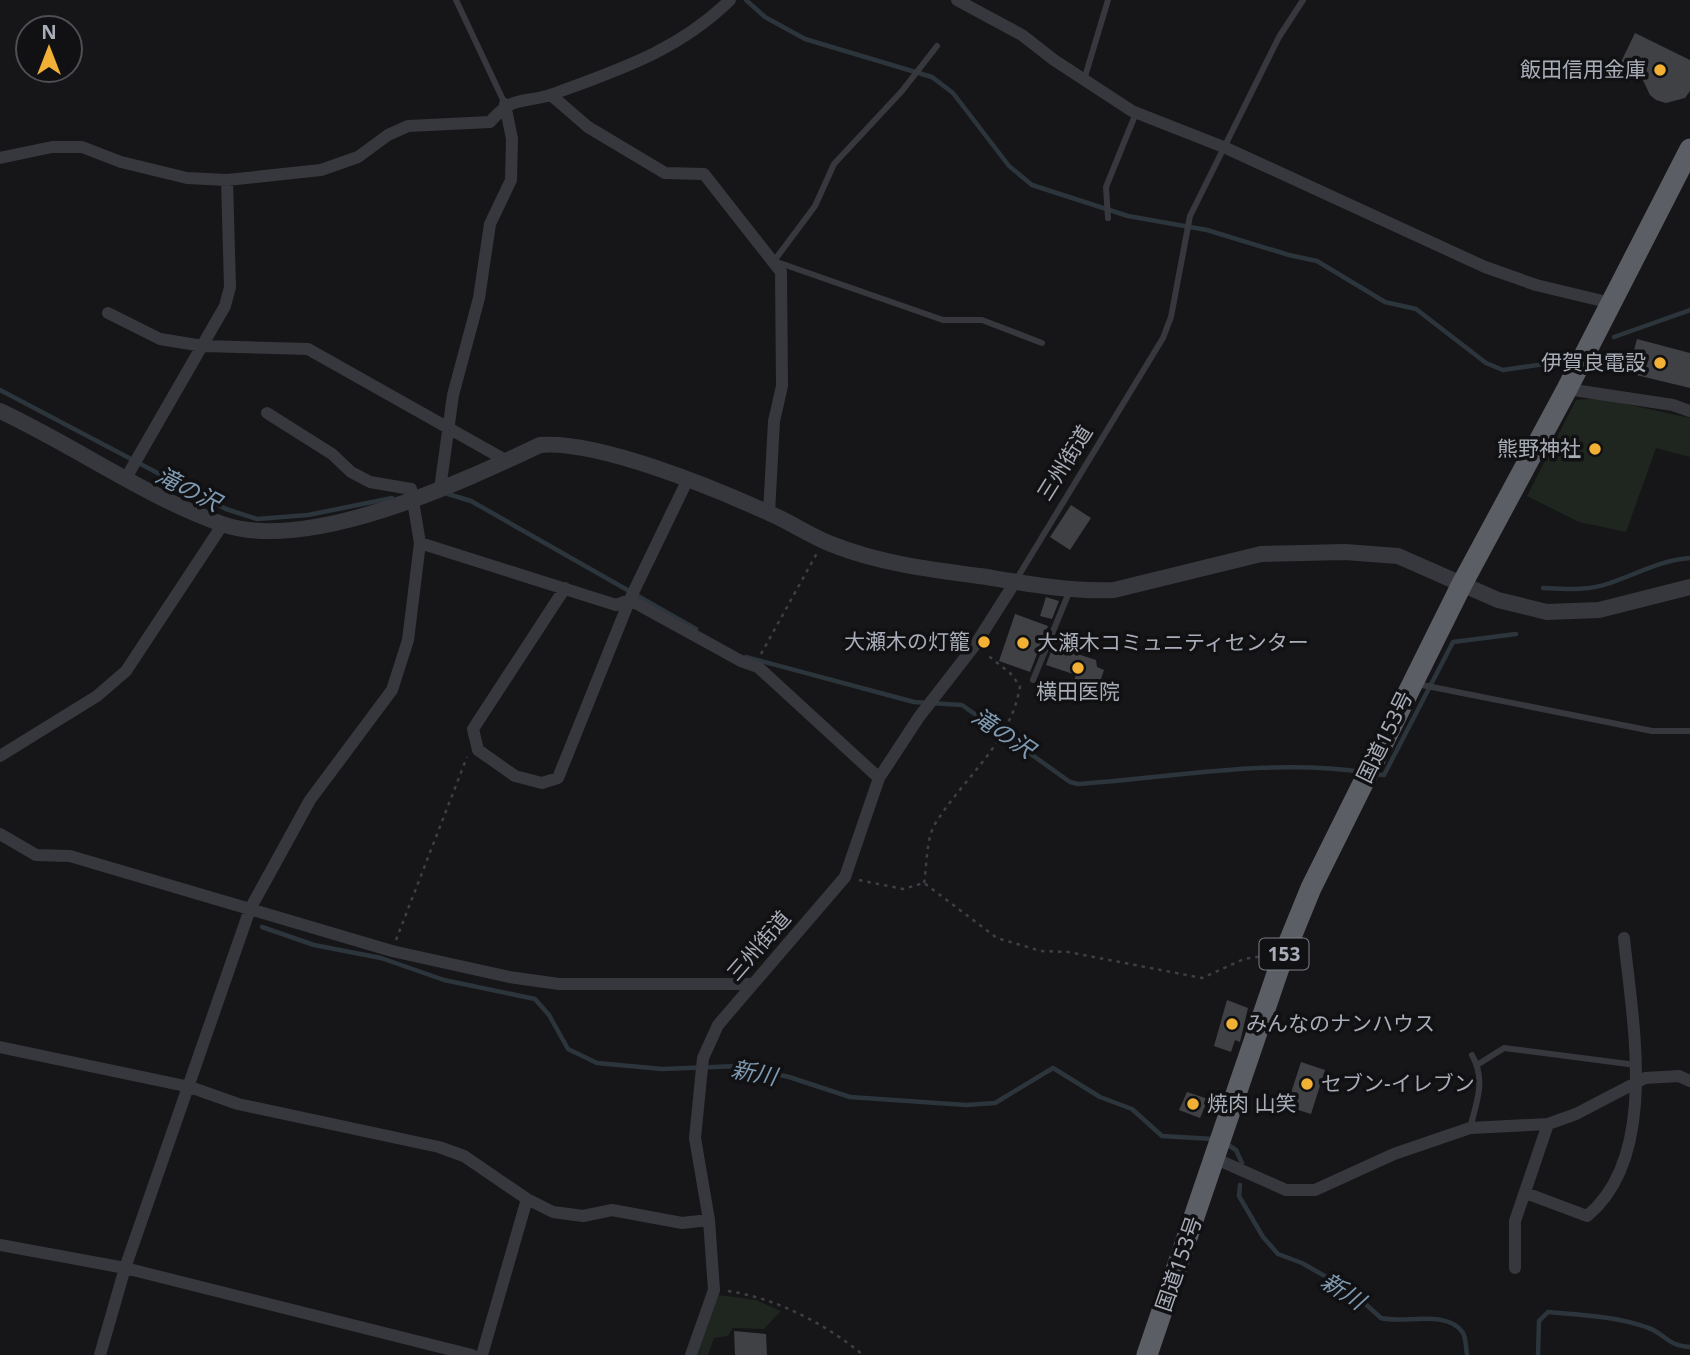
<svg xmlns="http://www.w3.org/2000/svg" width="1690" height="1355" font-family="'Noto Sans','Noto Sans JP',sans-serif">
<rect width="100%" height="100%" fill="#161618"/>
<path fill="#1e261f" d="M1598,398l92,20v39l-34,-9 -30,84 -47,-10 -52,-26 49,-96z
M718,1295l38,5 25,11 -17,18 -31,-1 -5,8 -14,2 -6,17h-10z"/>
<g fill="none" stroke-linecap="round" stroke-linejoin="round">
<path stroke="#2c353c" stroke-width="4.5" d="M746,0l19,17 40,22 127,38 21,16 56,73 23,19 96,31 79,14 82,25 28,6 68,41 31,7 70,54 17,7 48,-7
M1614,337l76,-27
M0,390l226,119 31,10 51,-4 84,-17
M448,494l23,7 225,128
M1543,588c22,1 46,3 67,-5 27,-9 51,-23 80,-25
M746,657l168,45 48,3 108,77 8,2c93,-6 193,-26 285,-12
M1375,774l9,1 69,-133 63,-8
M262,927l52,18 67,13 63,22 91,19 14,16 19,34 29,14 65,6 77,-3 50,11 61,20 116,8 29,-2 58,-35 47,29 32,12 30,27 51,3
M1225,1143l11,7 6,13
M1240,1185l-1,11 24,41 15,17 24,9 49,28 30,27c23,6 67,-9 82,15 3,5 3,15 4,22
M1538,1355l1,-34 9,-9c32,3 67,4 98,15 19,6 21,19 44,20"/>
</g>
<path fill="#404145" d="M1635,33l55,27v31l-5,7 -19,5 -10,-3 -6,-5 -9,-19 -21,-12z
M1637,339l53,14v35l-62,-15z
M1071,505l20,13 -21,32 -20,-13z
M1046,597l13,4 -7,18 -12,-3z
M1015,614l33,12 -18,46 -31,-11z
M1053,646l43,14 1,7 7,3 -7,21 -24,-8 3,-8 -30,-10z
M1227,1000l21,8 -8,34 -5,-2 -4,12 -17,-6z
M1301,1062l24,8 -14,44 -22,-7 3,-8h-3z
M1187,1092l21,7 -8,19 -21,-8z
M734,1331l32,3 1,21h-32z"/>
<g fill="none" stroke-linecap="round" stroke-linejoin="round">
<path stroke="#3d3f44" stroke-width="2.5" stroke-dasharray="3.5 5" stroke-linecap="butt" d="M761,654l56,-101
M859,880l44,9 21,-6 73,55 44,13 27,1 134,26 42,-19 20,-3
M924,883c3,-17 2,-44 11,-59 29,-47 76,-81 85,-138l-10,-13 -24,-19
M396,940l71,-183
M728,1291c48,7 98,33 135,64"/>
<path stroke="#37383d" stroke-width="6" d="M456,0l49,104
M937,46l-35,45 -68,73 -19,42 -41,55 169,59h39l60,23
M1084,80l24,-80
M1108,218l-2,-31 30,-74
M1016,580l147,-242 8,-21 19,-101 89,-179 24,-37
M1033,680l37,-90
M1417,684l235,47h38
M1477,1065l27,-17 132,17
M1470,1128c7,-27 16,-48 2,-73"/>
<path stroke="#37383d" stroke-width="12" d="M957,0l65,35 32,25 78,51 94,37 259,119 51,18 75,18
M551,95l37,32 77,46 39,1 77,98 1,114 -8,35 -5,92
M0,158l52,-11h30l39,15 66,16 40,2 94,-10 37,-13 30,-22 20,-9 82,-4c25,-29 34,-17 66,-29 65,-24 123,-43 174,-93
M108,313l52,26 43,7 105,3 199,112
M1567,389l106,16 17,6
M126,478l99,-172 5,-19 -3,-107
M440,489l13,-94 26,-97 11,-74 21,-44 1,-41 -7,-35
M420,543l196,62 14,-5 111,61 17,6 121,111
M565,588l-92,141 5,21 37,26 27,7 16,-5 72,-179 57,-118
M0,756l97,-60 29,-25 97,-147
M0,834l36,21 34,1 322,95 117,26 50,7h192
M0,1047l190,40 48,17 201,43 25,9 63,43 26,13 30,4 29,-6 70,13 27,-3
M1214,1158l72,32h29l79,-36 76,-26 78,-4 28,-10 69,-36 34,-2 11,5
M1526,1193l61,23c73,-60 45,-197 37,-278
M0,1245l125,23 347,87
M1515,1268v-47l33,-97
M100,1355l25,-87 125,-359 60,-109 82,-110 16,-50 12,-97 -9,-54 -41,-7 -19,-10 -19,-18 -65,-41
M482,1355l45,-156
M691,1355l23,-65 -5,-70 -14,-82 8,-80 15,-33 127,-148 34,-99 40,-61 56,-72 40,-63"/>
<path stroke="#37383d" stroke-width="16" d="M0,411c75,35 144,85 222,113 86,30 240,-42 318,-79 58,-5 174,43 229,68 21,9 40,22 62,31 50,20 102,26 156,33 41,7 85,15 127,13l147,-36 84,-2 53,4 100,44 49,12 52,-2 91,-23"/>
<path stroke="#5b5e65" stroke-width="21" d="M1147,1355l135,-396 29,-71 151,-304 105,-195 123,-240"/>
</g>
<g fill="#f2b134" stroke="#111113" stroke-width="2.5">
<circle cx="1660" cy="70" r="7"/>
<circle cx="1660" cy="363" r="7"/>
<circle cx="1595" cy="449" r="7"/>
<circle cx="984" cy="642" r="7"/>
<circle cx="1023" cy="643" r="7"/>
<circle cx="1078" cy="668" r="7"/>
<circle cx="1232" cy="1024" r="7"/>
<circle cx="1307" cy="1084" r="7"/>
<circle cx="1193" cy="1104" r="7"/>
</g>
<g text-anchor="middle" stroke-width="7" stroke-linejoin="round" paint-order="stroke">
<rect fill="#111113" stroke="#7b7e86" stroke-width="2" x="1259.5" y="938.5" width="49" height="31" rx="5"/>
<g font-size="19" font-weight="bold" fill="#a8adb8">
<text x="1284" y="961">153</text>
</g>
<g font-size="21" fill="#a8adb8" stroke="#111113" text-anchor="end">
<text x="1646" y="77">飯田信用金庫</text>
<text x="1646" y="370">伊賀良電設</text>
<text x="1581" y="456">熊野神社</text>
<text x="970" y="649">大瀬木の灯籠</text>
<text x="1037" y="650" text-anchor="start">大瀬木コミュニティセンター</text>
<text x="1078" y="699" text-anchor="middle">横田医院</text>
<text x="1246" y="1031" text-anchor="start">みんなのナンハウス</text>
<text x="1321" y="1091" text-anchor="start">セブン-イレブン</text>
<text x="1207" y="1111" text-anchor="start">焼肉 山笑</text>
</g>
<g font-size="21" fill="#a8adb8" stroke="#111113">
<text transform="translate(1065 463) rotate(-58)" y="7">三州街道</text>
<text transform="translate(1385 737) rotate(-64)" y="7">国道153号</text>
<text transform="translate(759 946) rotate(-49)" y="7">三州街道</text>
<text transform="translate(1179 1264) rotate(-71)" y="7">国道153号</text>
</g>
<g font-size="23" font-style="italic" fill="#7f9bb3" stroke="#111113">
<text transform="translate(188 489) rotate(27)" y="8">滝の沢</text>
<text transform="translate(1003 733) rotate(34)" y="8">滝の沢</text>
<text transform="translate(754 1073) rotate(11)" y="8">新川</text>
<text transform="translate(1343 1291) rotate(33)" y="8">新川</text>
</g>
</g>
<g transform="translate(49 49)"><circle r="33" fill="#111113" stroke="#4d4f55" stroke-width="2"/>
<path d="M0-5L12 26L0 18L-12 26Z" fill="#f2b134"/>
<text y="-10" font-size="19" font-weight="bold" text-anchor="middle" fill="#a8adb8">N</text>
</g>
</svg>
